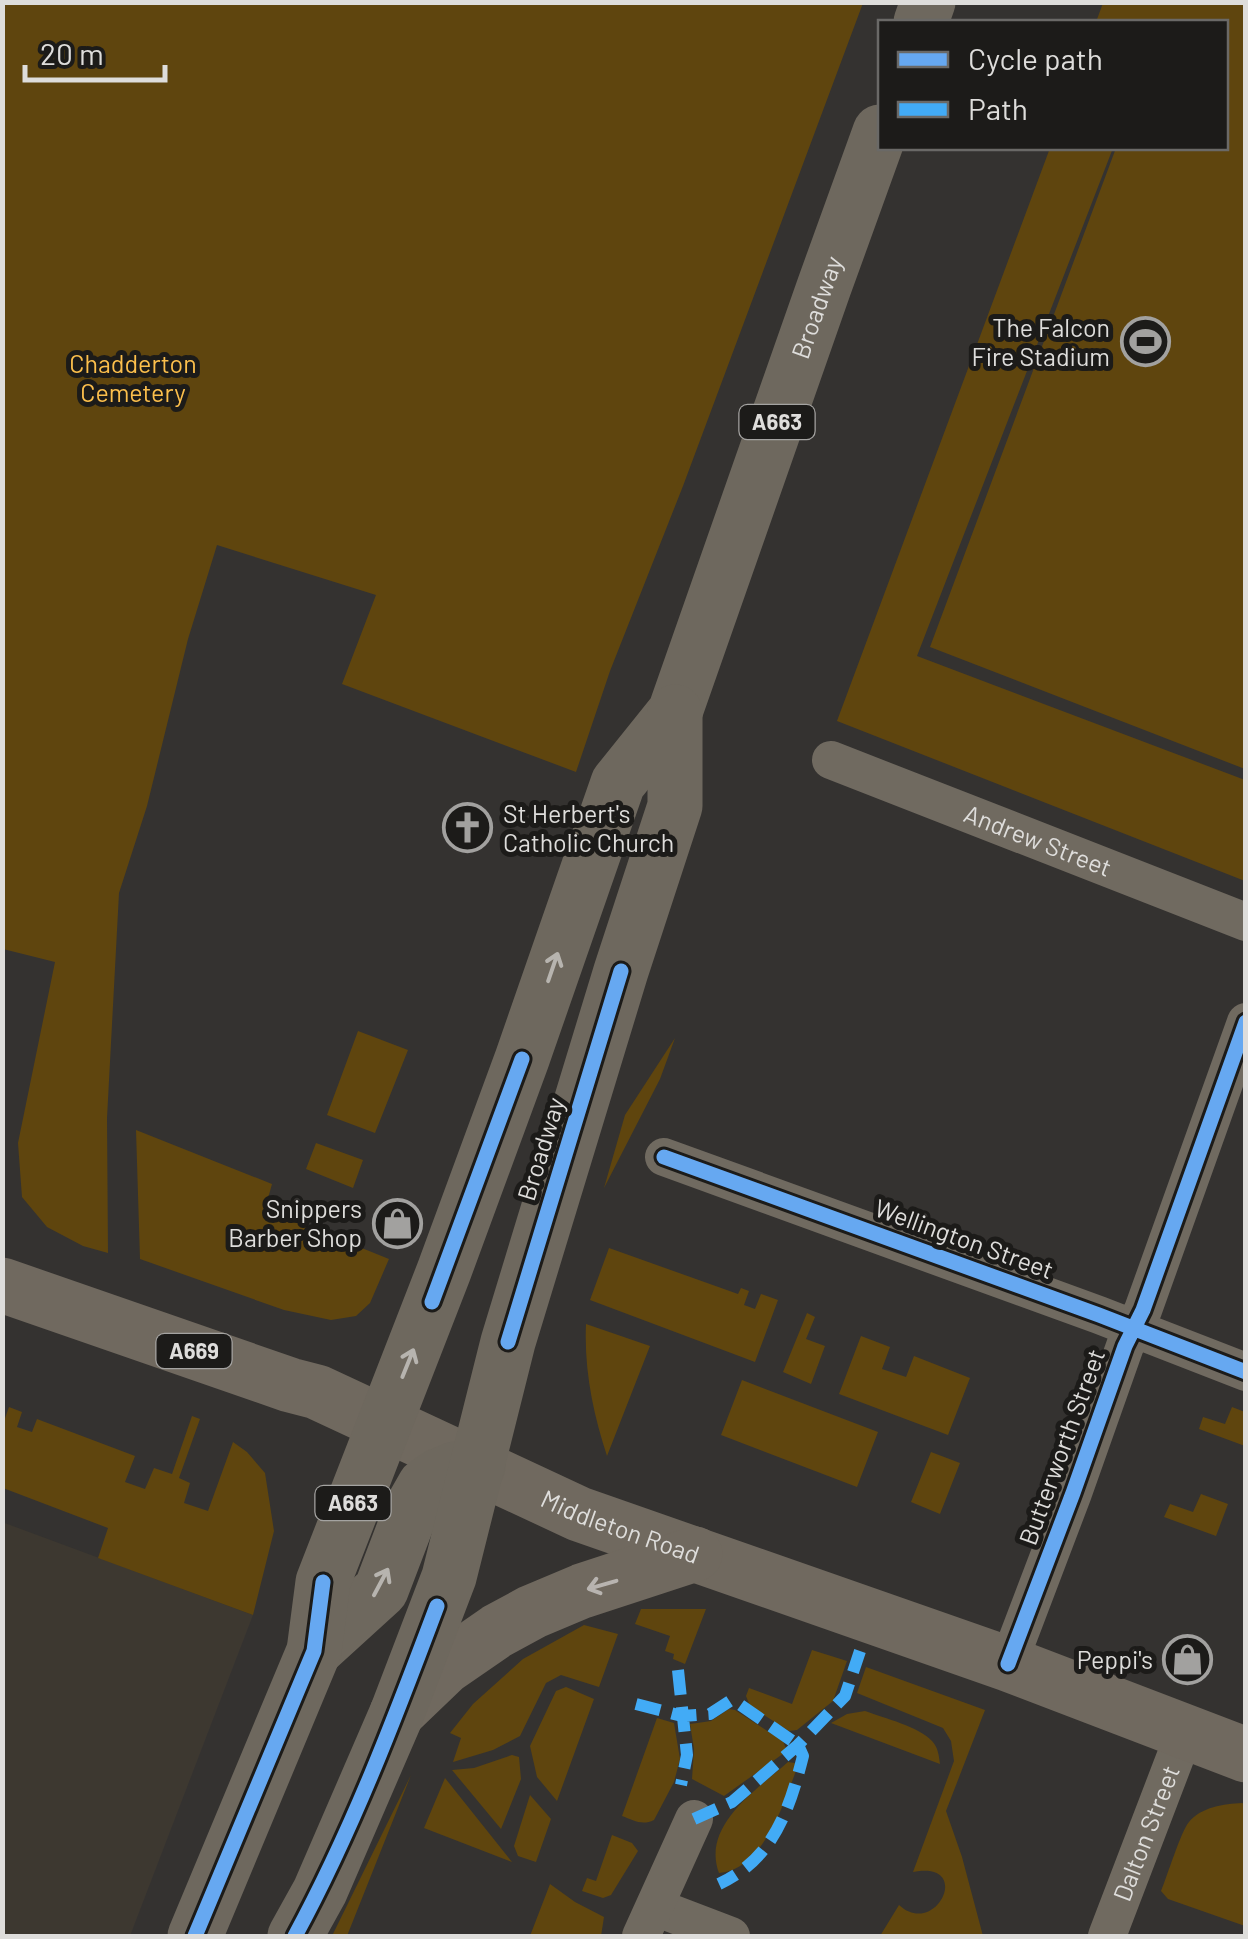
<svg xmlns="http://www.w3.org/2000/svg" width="1248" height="1939" font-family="Barlow,sans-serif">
<rect width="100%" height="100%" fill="#343230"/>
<path fill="#3d3830" d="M2,1522l251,93 -123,321h-127z"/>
<path fill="#5f450e" d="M3,2l860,1 -180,483 -73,185 -34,101 -234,-88 34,-89 -159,-50 -29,94 -41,167 -28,87 -12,225 1,135 -25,-7 -36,-19 -25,-30 -4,-54 37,-181 -52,-13z
M1103,3h142v766l-315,-122 186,-499h110v-126h-130z
M1050,148h63l-196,508 328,124v101l-408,-160z
M358,1031l50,19 -33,83 -48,-18z
M675,1038l-15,41 -56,109 21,-73z
M136,1130l136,54 -7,25 124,50 -19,44 -14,13 -25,4 -47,-10 -144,-51z
M316,1143l47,17 -10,28 -47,-19z
M609,1248l129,46 3,-6 8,3 -5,14 11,4 6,-15 17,6 -23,62 -165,-62z
M807,1313l8,4 -9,22 19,7 -14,38 -28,-12z
M586,1324l64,22 -43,110c-14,-43 -23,-86 -21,-132z
M861,1336l29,11 -8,22 24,8 8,-21 56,22 -22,57 -109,-41z
M742,1380l136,52 -21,55 -136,-52z
M9,1407l13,5 -5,15 15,5 5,-13 98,37 -10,26 20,7 9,-21 18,6 20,-58 8,3 -21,59 11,5 -6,20 24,8 25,-69 14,10 18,21 9,58 -21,84 -155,-57 10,-30 -105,-40v-64z
M1232,1407l13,5v34l-46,-17 4,-12 22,7z
M931,1452l29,11 -20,51 -29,-12z
M1201,1494l27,10 -12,32 -52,-19 6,-13 23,8z
M641,1609h65l-21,55 -12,-5 1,-5 -9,-3 5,-15 -35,-12z
M584,1625l34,9 -19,53 -38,-12 -15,8 -26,53 -27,14 -40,12 8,-24 -11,-5 23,-29 50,-45z
M812,1650l35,11 -14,40 -36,29 -8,1 -39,-25 -4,-10 3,-8 43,16z
M866,1667l119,43 -39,101 16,46 21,79h-103l19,-31c37,34 75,-45 14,-33l41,-111 -3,-20 -8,-13 -86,-35z
M566,1687l28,12 -37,102 -20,-24 -7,-31 26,-55z
M729,1709l6,1 48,31 4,10 -63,45 -32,-17 2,-30 -4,-25 21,-3z
M865,1711c19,7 55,16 67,30 6,6 7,15 8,23l-109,-41 16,-9z
M657,1718l17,5 6,36 -6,23 -20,38c-12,6 -21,0 -32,-4z
M512,1755l7,2 2,22 -20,50 -49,-59 22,-2z
M788,1762l7,1 2,5c-13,35 -34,102 -78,105 -18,-48 39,-84 69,-111z
M411,1775l-64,161h-15z
M445,1778l67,84 -88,-34z
M530,1795l21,24 -15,43 -18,-6 -4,-10z
M1242,1803l4,2 -1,121 -77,-27 -7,-8c6,-14 20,-60 28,-69 12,-15 35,-18 53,-19z
M612,1835l20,8 6,8 -27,44 -8,3 -21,-7 5,-13 9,3z
M550,1884l25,18 29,15 -3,19h-71z"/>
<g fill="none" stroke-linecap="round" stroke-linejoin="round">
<g stroke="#706a60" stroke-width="38">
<path id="s1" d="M831,760l415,162"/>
<path d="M664,1157l435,158 147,57"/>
<path d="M1008,1664l65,-171 52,-147 18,-36 103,-288"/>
<path d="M655,1907l76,29"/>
<path d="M641,1936l53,-117"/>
<path id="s2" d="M1107,1936l78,-204"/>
</g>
<g stroke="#70695f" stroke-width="55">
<path id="s3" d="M2,1285l288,100 27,7 262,122 429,150 238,91"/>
<path d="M397,1713l48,-46 52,-36 35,-19 50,-21 113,-37"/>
</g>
<g stroke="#6e685e" stroke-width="55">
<path d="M921,22l7,-20"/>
<path d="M314,1651l67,-61 32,-84 12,-21 13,-9 17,-7 23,-3"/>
<path id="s4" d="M195,1936l119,-285 9,-69 121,-311 78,-212 96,-276 57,-71 149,-425 56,-155"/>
<path d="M295,1936l25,-45 77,-178 52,-136 59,-235 113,-371 54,-165v-94"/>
</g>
<path stroke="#42abf6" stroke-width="12" stroke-dasharray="25 12" stroke-linecap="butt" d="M678,1670l9,85 -6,30
M636,1704l46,12 28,-2 20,-13 9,3 59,41 5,11c-14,55 -30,103 -84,128
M694,1819l38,-17 66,-57 47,-49 15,-45"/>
<defs>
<path id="cycleway" d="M664,1157l435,158 147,57
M432,1302l90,-243
M508,1342l113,-371
M1008,1664l65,-171 52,-147 18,-36 103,-288
M195,1936l119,-285 9,-69
M295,1936c57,-105 100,-218 142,-330"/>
</defs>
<use href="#cycleway" stroke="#1c1b19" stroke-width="21"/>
<use href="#cycleway" stroke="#66a8f1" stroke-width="15"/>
</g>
<defs><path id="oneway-shaft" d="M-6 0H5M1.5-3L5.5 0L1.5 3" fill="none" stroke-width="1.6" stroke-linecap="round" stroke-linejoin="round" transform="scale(2.5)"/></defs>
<g stroke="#b7b4af">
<use href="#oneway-shaft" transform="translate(553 967) rotate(-71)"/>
<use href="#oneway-shaft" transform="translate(408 1363) rotate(-68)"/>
<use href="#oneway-shaft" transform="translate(381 1582) rotate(-62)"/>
</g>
<use stroke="#b8b4b0" href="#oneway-shaft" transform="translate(602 1585) rotate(164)"/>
<defs>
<symbol id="stadium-ring" viewBox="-11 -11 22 22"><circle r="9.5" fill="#1c1b19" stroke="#a2a19f" stroke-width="1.5"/><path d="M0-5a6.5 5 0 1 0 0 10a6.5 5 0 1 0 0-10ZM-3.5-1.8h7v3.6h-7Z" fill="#a2a19f"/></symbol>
<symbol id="church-ring" viewBox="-11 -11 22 22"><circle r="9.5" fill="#1c1b19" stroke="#a2a19f" stroke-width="1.5"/><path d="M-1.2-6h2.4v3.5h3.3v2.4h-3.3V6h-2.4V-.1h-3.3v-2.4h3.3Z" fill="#a2a19f"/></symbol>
<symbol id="shop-ring" viewBox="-11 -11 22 22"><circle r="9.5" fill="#1c1b19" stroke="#a2a19f" stroke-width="1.5"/><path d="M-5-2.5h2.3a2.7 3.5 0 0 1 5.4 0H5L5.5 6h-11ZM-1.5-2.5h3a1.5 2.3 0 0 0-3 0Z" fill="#a2a19f"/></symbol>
</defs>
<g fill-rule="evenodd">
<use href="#stadium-ring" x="1118" y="314" width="55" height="55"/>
<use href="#church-ring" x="440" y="800" width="55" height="55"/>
<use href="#shop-ring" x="370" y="1196" width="55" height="55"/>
<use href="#shop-ring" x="1160" y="1632" width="55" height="55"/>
</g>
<g text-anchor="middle" stroke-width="10" stroke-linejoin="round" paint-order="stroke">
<g fill="#1c1b19" stroke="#a4a3a1" stroke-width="2.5">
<rect x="739.5" y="405" width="75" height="34" rx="8"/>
<rect x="156.5" y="1334" width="75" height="34" rx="8"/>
<rect x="315.5" y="1486" width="75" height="34" rx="8"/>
</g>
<g font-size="22" font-weight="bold" fill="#dedddb">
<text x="777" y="430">A663</text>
<text x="194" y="1359">A669</text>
<text x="353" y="1511">A663</text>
</g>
<g font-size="25" fill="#dedddb" stroke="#1c1b19">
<text dy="9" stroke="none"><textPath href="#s4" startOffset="1750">Broadway</textPath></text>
<text dy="9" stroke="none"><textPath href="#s1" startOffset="222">Andrew Street</textPath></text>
<text transform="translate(541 1149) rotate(-73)" y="9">Broadway</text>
<text transform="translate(964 1239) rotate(20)" y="9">Wellington Street</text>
<text transform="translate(1062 1447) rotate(-70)" y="9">Butterworth Street</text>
<text dy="9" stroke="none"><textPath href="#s3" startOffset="665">Middleton Road</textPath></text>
<text dy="9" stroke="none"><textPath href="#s2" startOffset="110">Dalton Street</textPath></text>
</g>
<g font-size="25" fill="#dedddb" stroke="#1c1b19" text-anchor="end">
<text x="1110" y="337">The Falcon<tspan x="1110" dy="29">Fire Stadium</tspan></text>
<text x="503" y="823" text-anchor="start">St Herbert's<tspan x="503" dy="29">Catholic Church</tspan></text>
<text x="362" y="1218">Snippers<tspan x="362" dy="29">Barber Shop</tspan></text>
<text x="1153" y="1669">Peppi's</text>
</g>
<g font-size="25" fill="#fcbf4c" stroke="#1c1b19">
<text x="133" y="373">Chadderton<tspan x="133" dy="29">Cemetery</tspan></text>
</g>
</g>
<rect width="1248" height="1939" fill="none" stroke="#dedddb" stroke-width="10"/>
<rect x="878" y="20" width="350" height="130" fill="#1c1b19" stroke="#6a6967" stroke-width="2.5"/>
<rect x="898" y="52" width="50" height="15" fill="#66a8f1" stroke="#6a6967" stroke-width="2.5"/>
<text x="968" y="70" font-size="30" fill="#dedddb">Cycle path</text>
<rect x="898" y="102" width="50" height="15" fill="#42abf6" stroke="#6a6967" stroke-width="2.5"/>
<text x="968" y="120" font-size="30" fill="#dedddb">Path</text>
<path d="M25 65v15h140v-15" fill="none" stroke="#dedddb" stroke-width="5"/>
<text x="40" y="65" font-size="30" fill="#dedddb" stroke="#1c1b19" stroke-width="8" paint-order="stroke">20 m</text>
</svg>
